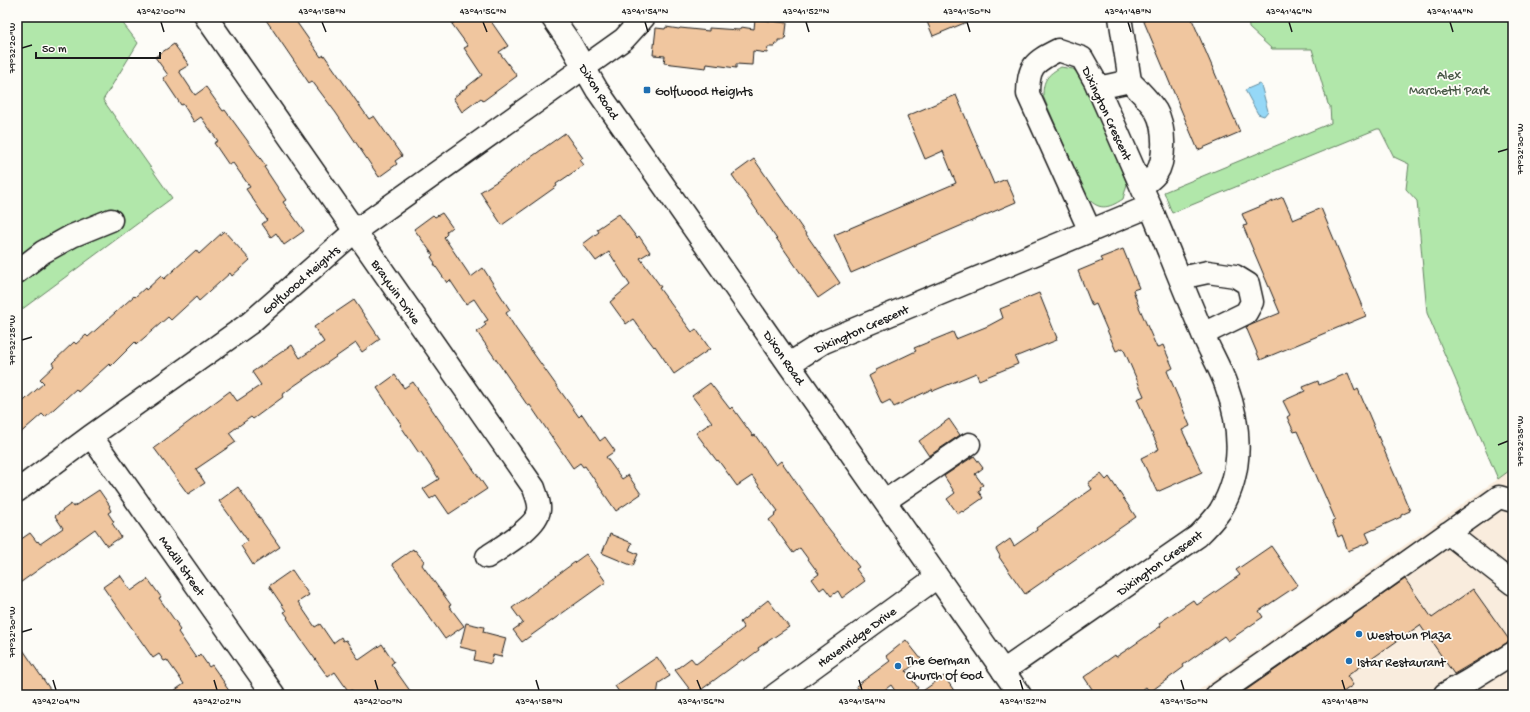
<svg xmlns="http://www.w3.org/2000/svg" width="1530" height="712" font-family="'Gochi Hand',sans-serif">
<rect width="100%" height="100%" fill="#fdfcf7"/>
<filter id="ink" filterUnits="userSpaceOnUse"><feTurbulence type="fractalNoise" baseFrequency=".025" numOctaves="2"/><feDisplacementMap in="SourceGraphic" scale="8" xChannelSelector="R" yChannelSelector="G"/><feConvolveMatrix kernelMatrix="1 2 1 2 8 2 1 2 1" color-interpolation-filters="sRGB"/></filter>
<g filter="url(#ink)">
<path fill="#f9ecdd" d="M1513,468v227h-321l133,-93z"/>
<path fill="#b1e7aa" stroke="#668263" d="M17,17h101l20,26 -35,57 69,98 -155,115z
M1248,17h265v451l-15,11 -71,-166 -10,-112 -11,-12 3,-25 -15,-7 -14,-28h-3l-205,84 -8,-21 167,-69 -1,-17 -2,-2 -16,-55h-40l-23,-21z
M1061,67l12,2 11,9 43,106 -4,15c-15,10 -25,12 -37,-3l-43,-100c0,-16 4,-21 18,-29z"/>
<path fill="#95d8f7" stroke="#658d9f" d="M1259,84l2,1 7,26 -4,5 -6,-2 -13,-24z"/>
<path fill="#f0c69f" stroke="#1c1c1c" d="M264,17h29l28,40 3,-2 45,64 5,-3 28,40 -7,5 2,3 -18,13 -43,-64 -24,-32 -3,2z
M462,17h26l20,29 -9,6 18,24 -34,25 -2,-3 -19,14 -9,-14 29,-23 -18,-27 4,-2 -16,-22z
M925,17h54l-46,19z
M1142,17h49l49,115 -42,18z
M755,19l32,4 -2,17h-7v4h-3l-1,3h-6l-1,6 -14,-2 -1,14 -16,-1v4l-29,-4 -1,4 -42,-5 1,-7 -12,-1 3,-27 9,1 1,-2 13,2 1,-1 29,3v-3l30,2 2,-3 13,2z
M174,44l15,21 -10,6 16,24 11,-8 17,24 2,-1 41,56 -2,1 22,33 -3,2 21,29 -20,14 -8,-12 -5,4 -9,-13 5,-4 -21,-31 4,-2 -17,-24 -4,2 -15,-22 4,-2 -17,-24 -7,5 -11,-18 -2,1 -18,-27 5,-3 -13,-18z
M956,95l38,89 12,-5 10,23 -165,71 -17,-38 122,-52 -13,-32 -18,8 -18,-43z
M565,133l18,25 -3,2 4,5 -28,19 1,2 -55,39 -22,-33 19,-12z
M754,159l86,124 -22,15 -86,-123z
M1283,197l10,23 28,-12 45,108 -106,44 -14,-33 34,-14 -37,-87 4,-1 -5,-11z
M442,213l10,14 -6,5 1,2 -3,3 27,40 12,-9 27,42 -4,3 10,16 63,88 3,-3 18,27 5,-4 10,14 -9,6 16,22 6,-4 13,19 -25,17 -31,-45 -2,1 -3,-4 -7,5 -43,-63 -2,1 -51,-74 9,-7 -2,-3 4,-2 -14,-21 -8,5 -16,-24 -3,3 -13,-19 1,-1 -4,-6 2,-2 -19,-26 19,-14 2,2z
M619,214l18,24 2,-2 11,16 -10,6 21,29 -2,1 33,44 4,-3 14,20 -36,25 -19,-28 -1,1 -21,-28 -7,5 -16,-22 20,-17 -21,-33 -13,9 -13,-17 16,-12 -2,-3z
M224,231l26,29 -18,16 -2,-3 -31,28 -3,-4 -25,23 -3,-3 -31,27 -2,-2 -24,24 -2,-2 -31,28 -2,-3 -31,28 -3,-3 -25,22v-29l27,-24 -4,-4 14,-13 -2,-3 22,-21 2,2 10,-9 2,2 46,-41 1,1 10,-9 1,2 15,-14 3,3 32,-29 3,4z
M1123,249l16,39 -6,2 6,17 18,41 6,-3 10,23 -6,3 23,55 -8,4 20,42 -45,20 -16,-34 18,-9 -22,-50 7,-3 -21,-48 -7,3 -20,-47 -4,2 -14,-35 24,-10 -2,-3z
M1039,293l18,45h-1l1,2 -42,17 3,7 -39,16 -3,-7 -43,18 -1,-2 -38,18 -4,-7 -8,4 -13,-28 7,-4v-2l40,-19 -2,-3 39,-16 3,7 32,-13 15,-8 -3,-9z
M354,300l26,39 -18,13 -6,-9 -65,45 -9,7 1,2 -30,22 -2,-2 -22,16 7,9 -40,27 9,14 -17,11 -34,-46 76,-57 7,10 24,-16 -9,-13 40,-27 8,13 24,-16 -10,-15z
M1348,373l7,18 3,-2 52,122 -9,4v2l-35,16 4,9 -22,9 -6,-16 -4,2 -6,-16 3,-2 -38,-88 -3,1 -7,-15 3,-2 -7,-14 22,-10 -2,-4 15,-6 1,4z
M395,375l9,13 9,-6 74,107 -38,25 -13,-19 -6,4 -7,-10 16,-10 -18,-27 -2,1 -19,-28 1,-1 -24,-36z
M710,383l20,26 2,-2 21,29 2,-1 21,30 5,-4 45,64 33,42 -3,2 9,12 -23,17 -4,-7 -7,5 -7,-9 -4,3 -8,-11 7,-5 -19,-26 -7,5 -24,-33 6,-5 -1,-1 4,-3 -26,-35 -15,10 -19,-26 -1,1 -21,-28 16,-11 -20,-26z
M949,419l11,16 -31,21 -10,-15z
M974,456l9,12 -8,6 8,11 -3,2 1,2 -3,2 5,7 -20,14 -1,-1 -4,3 -11,-15 8,-6 -11,-17z
M1101,474l5,6 3,-3 27,40 -111,77 -26,-37 1,-1 -4,-7 14,-10 4,7 23,-16 -1,-2 56,-39 -4,-6z
M238,487l42,60 -27,18 -12,-19 7,-5 -29,-40z
M99,490l11,16 -1,1 2,4 -3,2 6,9 -2,1 9,14 -14,9 -12,-17 -78,56v-43l13,-9 7,9 1,-1 2,3 23,-16 -8,-12 16,-12 2,3z
M610,534l22,9 -3,7 9,4 -5,12 -31,-13z
M1271,546l27,39 -39,26 4,6 -35,24 -4,-5 -41,29 1,2 -34,25 -4,-5 -11,8h-39l-12,-18 31,-22 1,2 15,-10 30,-21 -2,-3 34,-23 4,5 30,-21 13,-9 -4,-5z
M413,549l1,2 1,-1 9,11 -2,4 29,40 -2,1 15,20 -19,13 -53,-75z
M586,554l20,28 -84,60 -9,-12 10,-7 -11,-15z
M292,570l17,25 -11,7 17,25 5,-3 13,19 8,-6 2,4 3,-1 13,20 23,-16 12,18 -3,2 22,31h-58l-3,-5 -3,2 -14,-20 -7,5 -28,-39 -13,-20 1,-1 -4,-5 2,-1 -17,-25z
M120,575l11,16 17,-12 13,18 -2,1 19,27 -1,1 3,4 -2,2 18,26 4,-4 9,13 3,-2 14,20h-1l7,10h-64l16,-11 -17,-24 -3,1 -5,-7 -6,4 -50,-71z
M1405,579l27,39 41,-29 37,52 -56,33 -34,-49 -73,51 6,9 -14,10h-100z
M768,600l21,27 -31,21 1,2 -15,11 -1,-2 -49,36 -19,-25 16,-12 5,6 48,-36 -4,-6z
M466,623l18,4 -1,5 23,6 -5,19 -8,-2 -2,9 -17,-4 2,-9 -16,-4z
M906,640l15,19 -15,12 12,17 -9,7h-11l-7,-10 -13,10h-15l-7,-9 34,-25 -4,-5z
M17,641l37,54h-37z
M657,657l13,19 -11,7 -2,12h-36l-6,-9z
M944,676l13,19h-40z"/>
<g fill="none" stroke-linecap="round" stroke-linejoin="round">
<defs>
<path id="minor" d="M206,17l328,471c2,7 6,14 5,22 -2,17 -38,37 -52,47
M1120,17l10,64
M1098,88l32,-7c9,10 19,19 26,30 9,15 10,49 0,63 -4,5 -10,9 -14,12
M1090,231l-62,-137c0,-28 6,-32 30,-44l24,8 13,23 55,125
M17,272l26,-20 29,-16 39,-16
M1180,278l28,-6 27,4 13,8 4,18 -6,11 -43,21
M789,364l35,-22 326,-136c18,42 34,84 52,126 7,18 18,35 24,53 15,41 18,87 -6,126 -6,9 -14,17 -22,25l-195,135
M91,436l183,259
M17,491l74,-55 159,-113 105,-92 269,-192 20,-22
M885,501l84,-57
M1448,533l65,51
M1445,694l23,-13 45,-28
M775,695l162,-118
M1217,695l147,-102 135,-96 14,4"/>
<path id="major" d="M552,17l18,26 27,47 423,605"/>
</defs>
<use href="#minor" stroke="#1c1c1c" stroke-width="25"/>
<use href="#major" stroke="#1c1c1c" stroke-width="25"/>
<use href="#minor" stroke="#fdfcf7" stroke-width="22"/>
<use href="#major" stroke="#fdfcf7" stroke-width="22"/>
</g>
</g>
<path fill="none" stroke="#1c1c1c" stroke-width="1.5" d="M161,22l3,10M322,22l4,10M483,22l4,10M645,22l3,10M806,22l3,10M967,22l3,10M1128,22l3,10M1289,22l3,10M1450,22l3,10M22,48l10,-3M1498,152l10,-3M22,340l10,-3M1498,445l10,-4M22,632l10,-3M53,680l3,10M214,680l3,10M375,680l3,10M536,680l3,10M697,680l4,10M859,680l3,10M1020,680l3,10M1181,680l3,10M1342,680l3,10"/>
<g fill="#1f6fb2" stroke="#fdfcf7" stroke-width="1.5">
<rect x="643" y="86" width="8" height="8" rx="2"/>
<circle cx="1359" cy="634" r="4"/>
<circle cx="1349" cy="661" r="4"/>
<circle cx="898" cy="666" r="4"/>
</g>
<g text-anchor="middle" stroke-width="3.5" stroke-linejoin="round" paint-order="stroke">
<g font-size="13" fill="#495947" stroke="#fdfcf7">
<text x="1449" y="79">Alex<tspan x="1449" dy="15">Marchetti Park</tspan></text>
</g>
<g font-size="13" fill="#1c1c1c" stroke="#fdfcf7" text-anchor="start">
<text x="655" y="95">Golfwood Heights</text>
<text x="1367" y="639">Westown Plaza</text>
<text x="906" y="664">The German<tspan x="906" dy="15">Church Of God</tspan></text>
<text x="1357" y="666">Istar Restaurant</text>
</g>
<g font-size="13" fill="#1c1c1c" stroke="#fdfcf7">
<text transform="translate(600 91) rotate(57)" y="5">Dixon Road</text>
<text transform="translate(1108 113) rotate(65)" y="5">Dixington Crescent</text>
<text transform="translate(300 279) rotate(-41)" y="5">Golfwood Heights</text>
<text transform="translate(397 291) rotate(55)" y="5">Braywin Drive</text>
<text transform="translate(861 328) rotate(-24)" y="5">Dixington Crescent</text>
<text transform="translate(785 357) rotate(55)" y="5">Dixon Road</text>
<text transform="translate(1159 562) rotate(-36)" y="5">Dixington Crescent</text>
<text transform="translate(183 565) rotate(55)" y="5">Madill Street</text>
<text transform="translate(856 636) rotate(-36)" y="5">Havenridge Drive</text>
</g>
</g>
<rect width="1530" height="712" fill="none" stroke="#fdfcf7" stroke-width="44"/>
<path d="M36 52v6h124v-6" fill="none" stroke="#1c1c1c" stroke-width="2"/>
<text x="42" y="52" font-size="12" fill="#1c1c1c" stroke="#fdfcf7" stroke-width="3" paint-order="stroke">50 m</text>
<rect x="22" y="22" width="1486" height="668" fill="none" stroke="#1c1c1c" stroke-width="1.5"/>
<g font-size="10" text-anchor="middle" fill="#1c1c1c">
<text x="161" y="14">43°42'00"N</text>
<text x="322" y="14">43°41'58"N</text>
<text x="483" y="14">43°41'56"N</text>
<text x="645" y="14">43°41'54"N</text>
<text x="806" y="14">43°41'52"N</text>
<text x="967" y="14">43°41'50"N</text>
<text x="1128" y="14">43°41'48"N</text>
<text x="1289" y="14">43°41'46"N</text>
<text x="1450" y="14">43°41'44"N</text>
<text transform="translate(11 48) rotate(-90)" y="4">79°32'20"W</text>
<text transform="translate(1519 149) rotate(-90)" y="4">79°32'30"W</text>
<text transform="translate(11 340) rotate(-90)" y="4">79°32'25"W</text>
<text transform="translate(1519 441) rotate(-90)" y="4">79°32'35"W</text>
<text transform="translate(11 632) rotate(-90)" y="4">79°32'30"W</text>
<text x="56" y="704">43°42'04"N</text>
<text x="217" y="704">43°42'02"N</text>
<text x="378" y="704">43°42'00"N</text>
<text x="539" y="704">43°41'58"N</text>
<text x="701" y="704">43°41'56"N</text>
<text x="862" y="704">43°41'54"N</text>
<text x="1023" y="704">43°41'52"N</text>
<text x="1184" y="704">43°41'50"N</text>
<text x="1345" y="704">43°41'48"N</text>
</g>
</svg>
